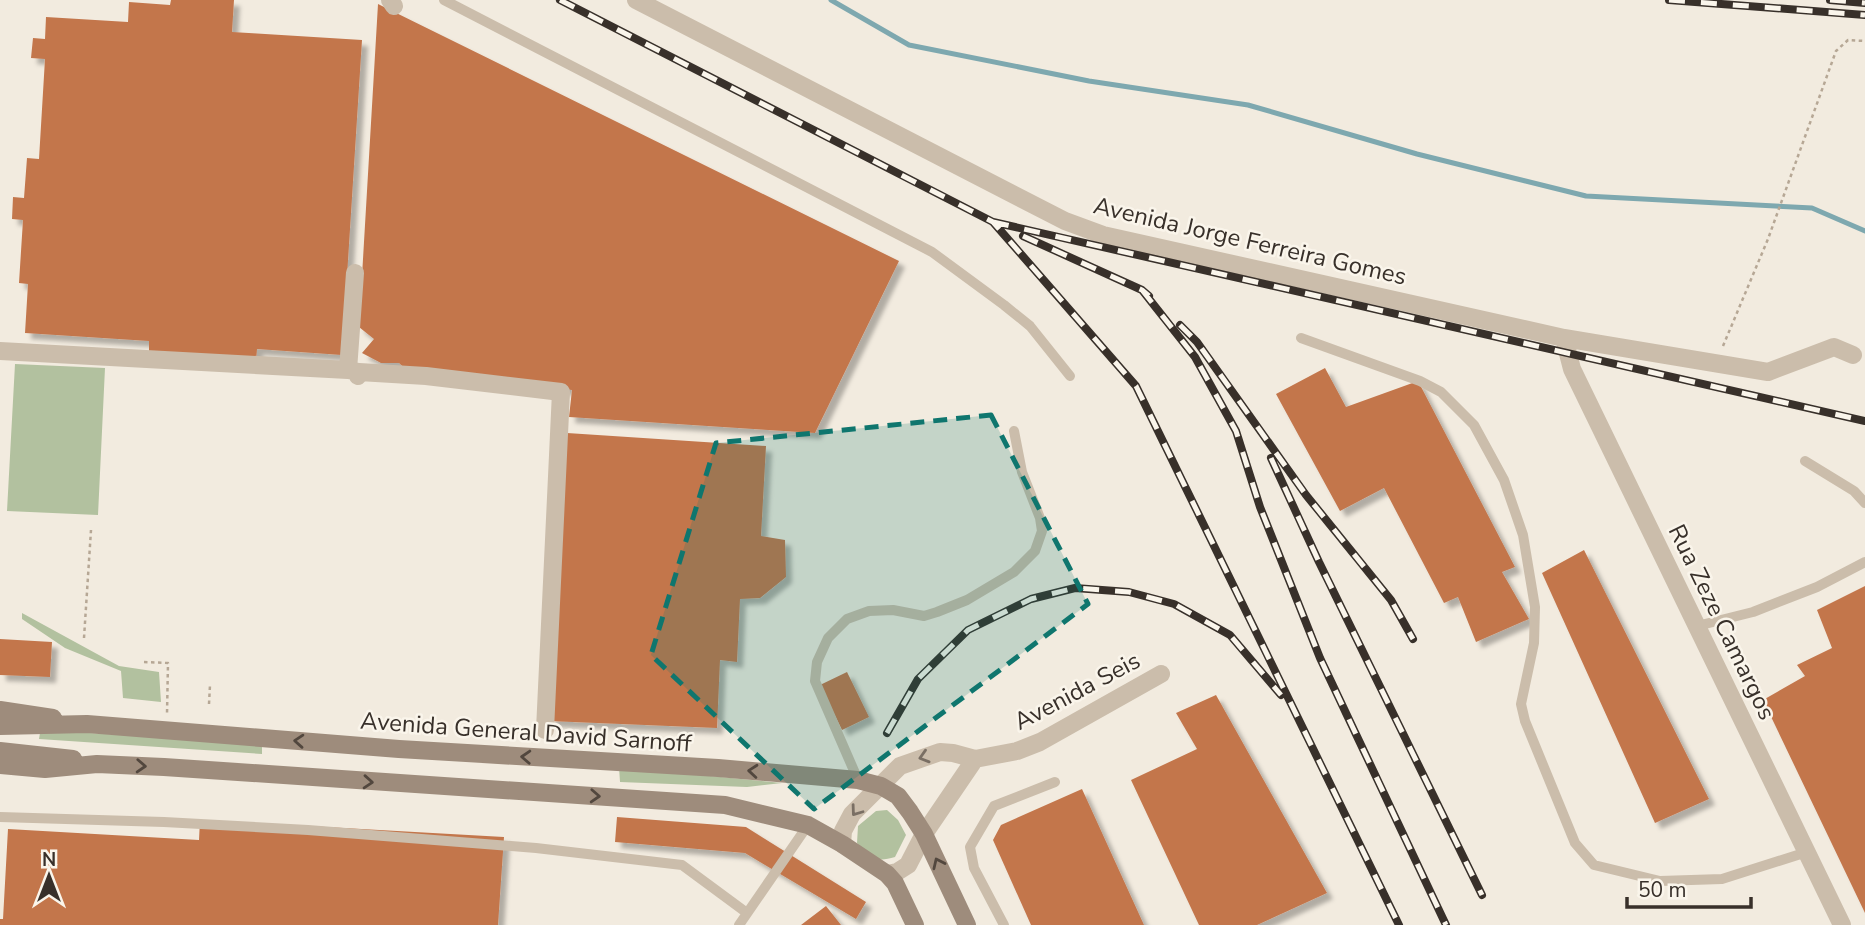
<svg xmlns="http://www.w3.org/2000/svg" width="1865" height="925" font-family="'Nunito Sans',sans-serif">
<defs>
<filter id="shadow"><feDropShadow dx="6" dy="6" stdDeviation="2" flood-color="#0004"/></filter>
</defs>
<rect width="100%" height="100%" fill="#f2ebdf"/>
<path fill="#b2c19f" d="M15,364l90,4 -7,147 -91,-4z
M22,613l97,53 40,6 2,30 -38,-4 -2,-27 -56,-23 -43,-29z
M55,731l207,12v11l-223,-15 1,-6z
M619,767l163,16 -35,4 -127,-5z
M887,810l11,10 8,15 -11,22c-19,6 -26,1 -38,-14l1,-17 18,-15z"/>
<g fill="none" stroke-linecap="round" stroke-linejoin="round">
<path stroke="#7ea8af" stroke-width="5" d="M831,0l78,45 180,36 159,24 169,49 169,42 226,12 53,23"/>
</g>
<path fill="#c3764c" filter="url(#shadow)" d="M171,0h63l-2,32 130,8 -20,315 -85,-6 -1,12 -107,-7v-13l-124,-8 3,-49 -9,-1 4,-63 -11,-1 1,-22 11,1 3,-40 12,1 6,-100 -14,-1 2,-20 12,1 1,-22 82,5 1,-20 41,3z
M378,4l521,257 -84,172 -246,-16 3,-27 -164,-19 -9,-8h-18l-19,-10 12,-14 -15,-12z
M1325,368l21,39 72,-26 97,186 -13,5 27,47 -53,23 -18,-45 -14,6 -60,-115 -44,23 -64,-117z
M567,433l199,13 -5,90 24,4 1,37 -26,21 -20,1 -3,63 -17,-2 -3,68 -168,-7z
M1584,550l125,249 -54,24 -113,-250z
M1865,586v327l-102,-213 42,-24 -8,-11 35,-17 -15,-38z
M0,639l52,3 -2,35 -50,-2z
M847,672l22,45 -27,13 -22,-45z
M1216,695l111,198 -70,32h-58l-68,-145 66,-31 -21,-36z
M1082,789l62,136h-113l-38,-85 8,-15z
M617,817l129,10 120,75 -10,17 -111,-66 -130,-11z
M200,820l304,17 -6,88h-498v-6h3l5,-90 191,11z
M826,906l15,19h-40z"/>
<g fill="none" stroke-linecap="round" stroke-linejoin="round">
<path stroke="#b6a795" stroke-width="2.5" stroke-dasharray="3.5 3.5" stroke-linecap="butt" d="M1723,346l45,-107 68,-188 12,-11 17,1
M84,638l7,-108
M144,662l24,1 -1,51
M209,704l1,-19"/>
<path stroke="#cbbdab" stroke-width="10" d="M444,0l488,252 72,53 26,21 40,50
M1301,338l119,43 21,11 33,33 30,55 19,55 12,72 -1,36 -13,61 4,17 50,122 19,22 66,16 62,-2 85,-27
M1805,461l49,30 11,12
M1697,626l56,-14 64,-25 48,-25
M858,780l-43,-99 2,-19 11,-24 19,-19 22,-8 24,-1 31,6 13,-4 30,-12 47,-28 21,-21 7,-20 -2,-13 -18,-46 -8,-41
M0,817l164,5 144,8 228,18 146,17 65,48
M739,925l69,-100
M1004,925l-30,-57 -4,-21 24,-41 61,-24"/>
<path stroke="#cbbdab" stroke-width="18" d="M390,0l4,6
M636,0l429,221 38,14 461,103 204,34 66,-25 19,8
M1564,338l8,31 270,556
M0,351l348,19 11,2 -1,4
M348,370l7,-97
M359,372l67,4 135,16 -16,338
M842,844l1,-13 9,-17 48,-48 40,-14 13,1 22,6 42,-8 23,-9 121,-68
M887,874l10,-2 11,-7 16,-31 51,-75"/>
<path stroke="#9e8c7c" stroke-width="18" d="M0,710l53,8
M0,726l87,-2 312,25 319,19 140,12 23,6 17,10 12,16 14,22 43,91
M0,751l73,8
M0,765l45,4 52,-5 67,3 561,38 83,20 34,19 45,30 8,9 20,42"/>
<defs>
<path id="rail" d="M560,0l433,222 143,164 263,539
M1669,0l196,15
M1830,0l35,3
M993,222l872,199
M1023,236l119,54 7,6
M1142,290l53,67 41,74 24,76 60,151 126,267
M1180,325l17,17 109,153 85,105 22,39
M1271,458l48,104 163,333
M887,733l31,-54 50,-49 63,-31 44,-11 54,4 45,12 56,31 51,60"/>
</defs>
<use href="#rail" stroke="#38302a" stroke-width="8"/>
<use href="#rail" stroke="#faf5eb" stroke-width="5" stroke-dasharray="16" stroke-linecap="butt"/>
</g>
<defs><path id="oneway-chevron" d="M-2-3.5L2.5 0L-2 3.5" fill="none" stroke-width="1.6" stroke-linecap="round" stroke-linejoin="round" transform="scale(1.75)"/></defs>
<g stroke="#52473e">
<use href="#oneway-chevron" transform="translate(299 741) rotate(-176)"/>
<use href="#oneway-chevron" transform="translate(526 757) rotate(-177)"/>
<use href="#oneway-chevron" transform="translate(141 766) rotate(3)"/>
<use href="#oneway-chevron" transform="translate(753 771) rotate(-175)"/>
<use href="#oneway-chevron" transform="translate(368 782) rotate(4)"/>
<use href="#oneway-chevron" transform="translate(595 796) rotate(3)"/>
<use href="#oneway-chevron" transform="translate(938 863) rotate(-115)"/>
</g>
<g stroke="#7a6f64">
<use href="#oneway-chevron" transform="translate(924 757) rotate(163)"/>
<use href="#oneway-chevron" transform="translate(856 811) rotate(126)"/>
</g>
<path fill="#0f766e" fill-opacity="0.2" stroke="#0f766e" stroke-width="5" stroke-dasharray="14 9" stroke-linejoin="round" d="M991,415l97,189 -274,205 -163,-154 65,-212z"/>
<g text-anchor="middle" stroke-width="5" stroke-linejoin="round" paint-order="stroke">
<g font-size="24" fill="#38302a" stroke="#faf5eb">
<text transform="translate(1250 241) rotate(13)" y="8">Avenida Jorge Ferreira Gomes</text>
<text transform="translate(1722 622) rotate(64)" y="8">Rua Zeze Camargos</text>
<text transform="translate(1077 691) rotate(-28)" y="8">Avenida Seis</text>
<text transform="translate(526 732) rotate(4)" y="8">Avenida General David Sarnoff</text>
</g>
</g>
<g transform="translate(49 876)" stroke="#faf5eb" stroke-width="5" paint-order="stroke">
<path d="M0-5L12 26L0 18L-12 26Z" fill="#38302a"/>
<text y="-10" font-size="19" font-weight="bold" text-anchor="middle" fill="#38302a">N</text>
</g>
<path d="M1627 897v10h124v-10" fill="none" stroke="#38302a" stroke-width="3.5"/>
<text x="1638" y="897" font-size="21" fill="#38302a" stroke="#faf5eb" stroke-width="5" paint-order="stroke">50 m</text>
</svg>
